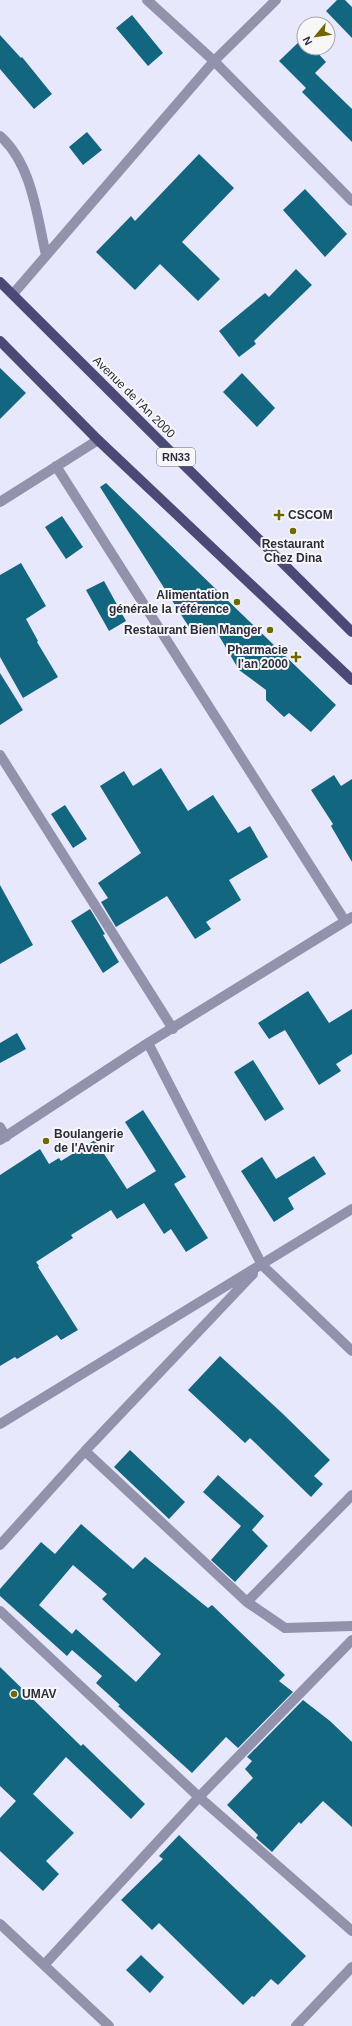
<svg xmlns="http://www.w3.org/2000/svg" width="352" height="2026" font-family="Helvetica,sans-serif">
<rect width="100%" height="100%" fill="#e8e8fc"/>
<path fill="#126680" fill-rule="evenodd" d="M337,0h8l7,7v31l-26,-27z
M132,15l31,38 -15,13 -32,-38z
M0,35l21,23 1,-1 30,37 -18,15 -34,-40z
M303,38l1,10h9l13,14 -11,11 37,36v33l-50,-50 4,-4 -27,-27z
M87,132l15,18 -19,15 -14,-18z
M199,154l35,34 -52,54 38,37 -22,22 -38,-37 -25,26 -39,-38 35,-36 4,5z
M305,189l42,45 -22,23 -42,-47z
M296,269l16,16 -58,56 2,3 -17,13 -20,-26 46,-38 4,4z
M0,368l26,25 -26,26z
M242,373l33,35 -18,19 -34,-35z
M106,483l230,222 -25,27 -22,-19 -5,4 -18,-17v-10l-27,-20 -24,-41 -21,6 -94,-148z
M62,516l21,31 -17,12 -21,-32z
M21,563l25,43 -20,13 12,22 -1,1 21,35 -35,21 -23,-41v-82z
M104,581l22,40 -17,10 -23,-41z
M0,673l23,37 -23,15z
M161,768l27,43 25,-16 25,38 12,-7 18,31 -39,23 12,20 -35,22 5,7 -16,10 -28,-43 -51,31 -15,-25 7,-4 -10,-15 43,-30 -41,-67 24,-15 9,15z
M334,775l7,11 11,-7v83l-21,-36 2,-2 -22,-34z
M65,805l22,34 -14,9 -22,-34z
M0,885l33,60 -33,19z
M90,909l15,25 -2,1 16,27 -16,11 -32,-52z
M308,991l21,32 23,-14v45l-16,10 5,7 -22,14 -34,-55 -16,9 -11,-16z
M17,1033l9,16 -26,14v-20z
M253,1060l31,49 -19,12 -31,-49z
M143,1110l43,67 -12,7 34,54 -22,14 -15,-23 -7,5 -20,-31 -27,16 -6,-9 -40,25 2,3 -37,24 3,4 -1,1 40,63 -17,10 -4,-5 -40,24 -2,-2 -15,9v-191l40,-26 9,15 10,-6 2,3 34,-21 32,49 29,-18 -31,-49z
M314,1156l12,18 -38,24 6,11 -20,13 -33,-51 21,-14 14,22z
M220,1356l62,57 48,47 -16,16 9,8 -12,13 -61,-59 -5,5 -57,-53z
M130,1450l55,52 -16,17 -55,-52z
M218,1475l46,41 -12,14 16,16 -33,36 -24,-22 30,-34 -38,-34z
M81,1524l52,45 12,-12 63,51 4,-3 73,70 -6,6 14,11 -55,56 -12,-11 -34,36 -74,-67 2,-1 -24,-22 6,-7 -30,-26 -5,6 -67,-60v-7l41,-47 14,12zM73,1565l34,29 -5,5 59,55 -25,28 -60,-53 -4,5 -33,-29z
M0,1667l81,79 2,-2 62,60 -14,15 -65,-62 -33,37 41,39 -28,28 13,13 -16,17 -43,-40v-33l16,-17 -16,-15z
M303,1700l27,21 22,21v85l-29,-26 -22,23 -2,-2 -27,30 -16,-14 2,-3 -31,-30 26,-27 -8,-9 7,-8 -5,-4z
M179,1835l127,121 -28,29 -7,-6 -17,18 -2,-1 -9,9 -84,-82 -7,7 -31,-30 42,-41 -4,-3z
M141,1955l23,22 -14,16 -24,-23z"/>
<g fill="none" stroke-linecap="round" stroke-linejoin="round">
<path stroke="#9292ac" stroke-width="10" d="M147,0l67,61 138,140
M0,136c32,28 37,80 46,119
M13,294l201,-233 62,-61
M56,466l289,455
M0,502l98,-62
M0,755l173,274
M148,1043l114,222 90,86
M0,1127l6,10
M0,1140l148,-97 204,-126
M0,1424l352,-215
M85,1451l162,151 38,26 67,-2
M0,1545l85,-94 168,-177
M247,1602l105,-107
M0,1611l199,186 153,134
M0,1924l109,102
M44,1965l155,-168 153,-157
M296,2026l56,-59"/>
<path stroke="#4b4975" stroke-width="10" d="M0,282l352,350
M0,341l98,99 254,240"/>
</g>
<g fill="#6f6800" stroke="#f7f7f7" stroke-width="1.5">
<path d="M277 509h4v4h4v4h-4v4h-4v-4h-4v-4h4z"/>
<circle cx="293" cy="531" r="4"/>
<circle cx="237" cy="602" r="4"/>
<circle cx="270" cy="630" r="4"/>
<path d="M294 651h4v4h4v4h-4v4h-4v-4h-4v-4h4z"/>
<circle cx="46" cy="1141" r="4"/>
<circle cx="14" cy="1694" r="4"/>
</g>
<g text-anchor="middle" stroke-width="4" stroke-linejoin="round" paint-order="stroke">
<rect fill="#f7f7f7" stroke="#696976" stroke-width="1" x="157" y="448" width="38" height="18" rx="3"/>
<g font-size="11" font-weight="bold" fill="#2c2c3e">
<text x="176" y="461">RN33</text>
</g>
<g font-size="12" fill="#2c2c3e" stroke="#f7f7f7">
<text transform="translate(134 397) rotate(45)" y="4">Avenue de l'An 2000</text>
</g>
<g font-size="12" font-weight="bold" fill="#2c2c3e" stroke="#f7f7f7" text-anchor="start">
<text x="288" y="519">CSCOM</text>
<text x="293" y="548" text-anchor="middle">Restaurant<tspan x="293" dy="14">Chez Dina</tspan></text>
<text x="229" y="599" text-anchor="end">Alimentation<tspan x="229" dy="14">générale la référence</tspan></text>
<text x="262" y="634" text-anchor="end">Restaurant Bien Manger</text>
<text x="288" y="654" text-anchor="end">Pharmacie<tspan x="288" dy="14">l'an 2000</tspan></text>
<text x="54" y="1138">Boulangerie<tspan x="54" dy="14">de l'Avenir</tspan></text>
<text x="22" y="1698">UMAV</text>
</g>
</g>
<g transform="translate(316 36) rotate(241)"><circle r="19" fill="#f7f7f7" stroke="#a6a6ad"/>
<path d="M0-3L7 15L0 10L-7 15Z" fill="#6f6800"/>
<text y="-6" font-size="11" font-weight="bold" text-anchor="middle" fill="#2c2c3e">N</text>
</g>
</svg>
